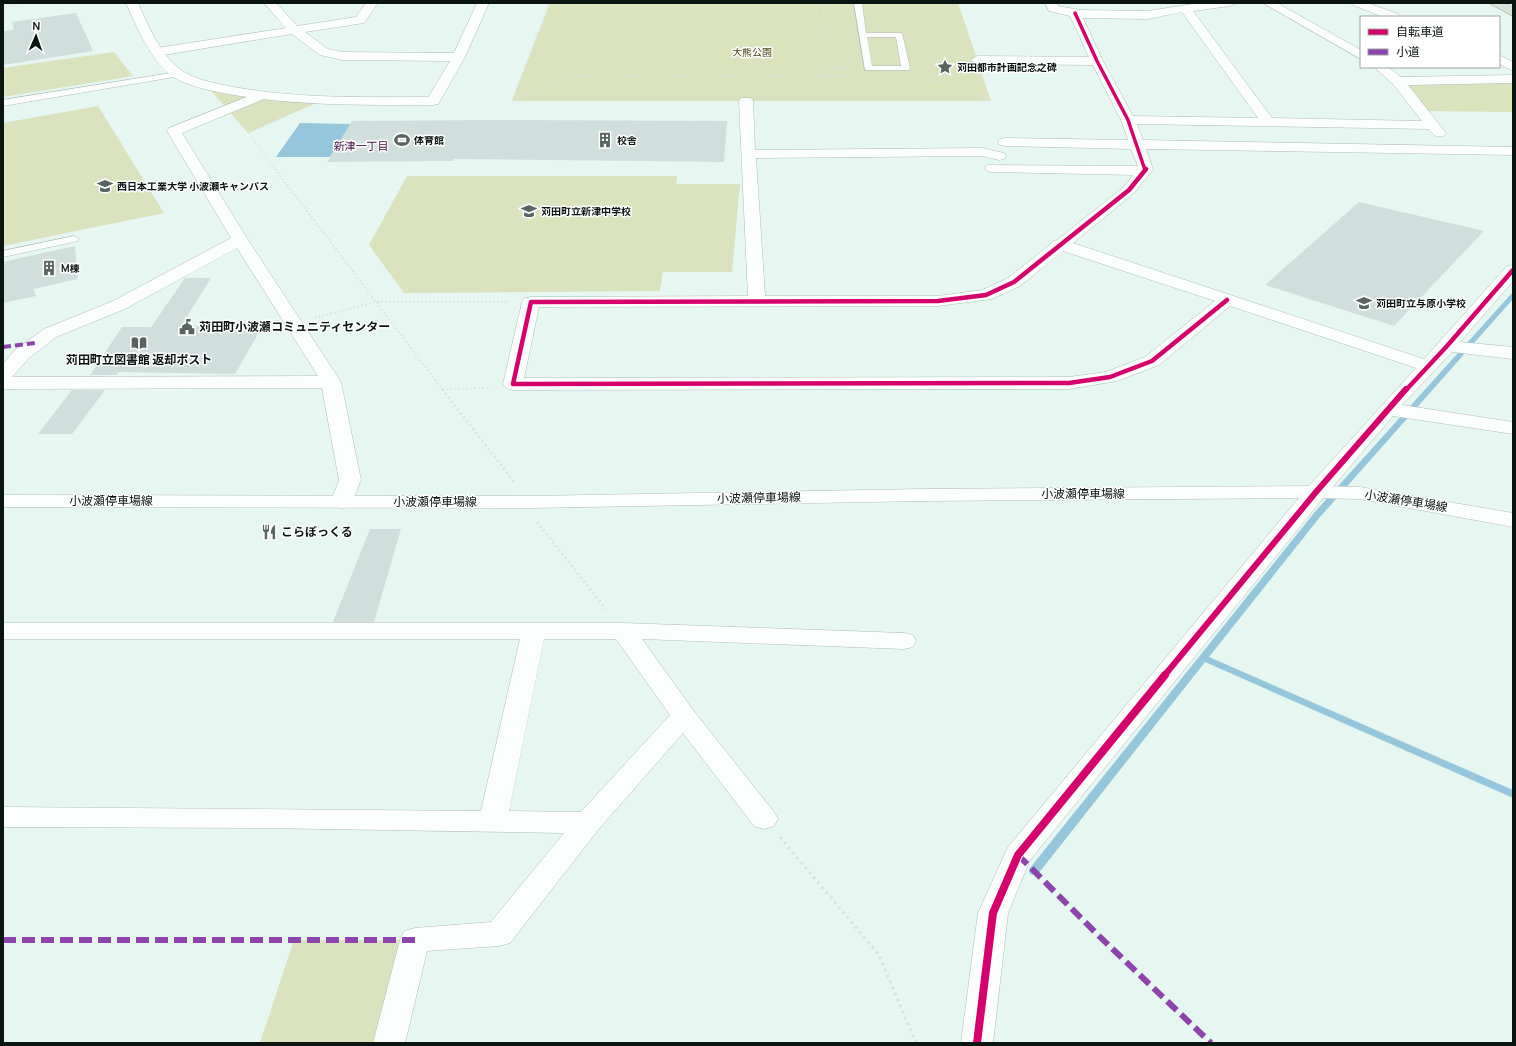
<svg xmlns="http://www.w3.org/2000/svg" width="1516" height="1046" font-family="Manrope,'Noto Sans JP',sans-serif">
<rect width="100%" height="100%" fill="#e6f6f0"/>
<path fill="#dbe2be" d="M550,3h408l33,98h-479z
M114,52l19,24 -130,21v-29z
M1513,79v33l-92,-1 -23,-30z
M206,85l115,16 -73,32z
M98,106l66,107 -161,33v-123z
M407,176h270l-1,8h64l-8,88h-69l-3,19 -256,2 -35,-48z
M294,940h121l-26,103h-129z"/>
<path fill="#95c6dc" d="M300,123l51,1 -21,33h-54z"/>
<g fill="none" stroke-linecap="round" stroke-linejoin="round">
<path fill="#95c6dc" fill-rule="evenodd" d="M1513,293v6l-193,218 -111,140 304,133v8l-308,-136 -167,212 -4,1 -4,-1 -1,-3 1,-3 284,-355 197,-219z"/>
</g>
<path fill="#d1dfdc" d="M76,13l17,38 -90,14v-34l11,-1 -2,-8z
M494,120l233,1 -3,41 -270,-3 -1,2 -126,1 25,-41z
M1359,202l125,29 -90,95 -129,-41z
M75,246l3,33 -45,10 3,7 -33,7v-41z
M185,278h26l-30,48 81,1 -27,47 -116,-2 -3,3h-26l32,-48h29z
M72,390h33l-33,44h-34z
M370,529h31l-27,93h-41z"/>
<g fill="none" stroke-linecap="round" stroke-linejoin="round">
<defs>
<path id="lane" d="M854,3h8l4,30h36l8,35 -1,2h-44zM867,37h29l5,29h-29z
M177,72h3v4l-177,30v-6z
M74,236l5,3 -1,2 -75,16v-6z"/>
<path id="street" d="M264,3h12l21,23 59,-9 10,-14h12l-14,20 -59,9 23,17 15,3 111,1 23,-50h12l-24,54 -25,44 -2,3h-10l-2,-3 24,-40 -107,-1 -23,-5 -28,-21 -135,22 -6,-4 6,-4 129,-20z
M1045,3h12l1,3 22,4 68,1 51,-8h37l-6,3 -37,5 79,107 150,3 -29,-37 -19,-17h14l13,10 112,-2v8l-105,2 38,48 -2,3c-8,2 -11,-1 -15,-7l-292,-5 6,16 370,7v8l-367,-6 7,20 -2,3 -17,21 -61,50 351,116 83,-93 6,-1v16l-53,61 53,5v12l-61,-7 -50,53 111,17v12l-120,-18 -69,81 -294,363 -22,53 -15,130h-32l17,-130 30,-66 300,-360 108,-119 -186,-62 -71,59 -42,16 -48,8 -556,1 -7,-2 -3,-4 19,-82 3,-4 6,-1 217,-1 -9,-195 2,-3h10l2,3 2,49 227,-2 22,5 2,3 -2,3 -5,1 -17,-4 -226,2 9,138h173l44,-6 26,-12 43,-34 2,-3 4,-1 67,-53 9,-12 -141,-3 -5,-1 -2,-3 2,-3 151,1 -7,-17 -126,-3 -5,-1 -2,-3 2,-3 5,-1 123,2 -7,-20 -28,-55 -116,-1 -6,-4 6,-4 112,1 -19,-41 -21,-5zM1182,12l76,106 -125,-2 -30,-55 -20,-43 65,1zM1063,251l152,50 -70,56 -39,15 -37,5 -545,1 15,-71 399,-1 54,-7 28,-13z
M1263,3h14l84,47v9z
M1351,3h17l30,11 2,3h-17l-30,-12z
M1499,55l14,7v9l-14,-7z
M259,92l5,1 2,3 -2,3 -82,34 66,107 93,142 20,98 -11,27 -8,1 -8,-1 -3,-5 8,-22 -17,-92 -319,1v-25l12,-14 29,-21 69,-28 118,-63 -64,-107 2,-3zM237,248l81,128 -306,1 17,-19 27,-21 69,-28z
M3,623h620l281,10 9,2 3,6 -3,6 -9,2 -262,-10 51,71 81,102 4,7 -4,7 -10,3 -10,-3 -71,-93 -85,97 -88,113 -11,3 -72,5 -22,92h-32l27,-103 4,-9 11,-3 76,-6 73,-89 -303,-5 -258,-1v-20l478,4 39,-172h-517zM544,639h72l54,76 -89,97 -72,-1z"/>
<path id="secondary" d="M126,3h12c10,22 20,47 39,64 16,13 37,16 57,20 65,12 132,10 199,10l5,1 2,3 -2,3 -5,1c-69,0 -137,1 -205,-11 -20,-4 -44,-8 -60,-21 -20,-18 -31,-46 -42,-70z
M1316,486l44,1 153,26v14l-153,-28 -44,-1 -394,3 -389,7 -530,-1v-12l530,1 389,-7z"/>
<path id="highway" d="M1489,3h15l9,4v9z"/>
</defs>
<use href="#lane" stroke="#afbcb7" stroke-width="1"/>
<use href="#street" stroke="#afbcb7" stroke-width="1"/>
<use href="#secondary" stroke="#afbcb7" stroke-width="1"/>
<use href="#highway" stroke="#a2b0a6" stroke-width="1"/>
<path stroke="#dce1df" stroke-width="1.5" stroke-dasharray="1 2" stroke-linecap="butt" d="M587,3l-24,73h258l-5,-73
M3,7l24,-4
M818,32h28
M820,68h32
M821,76h34
M922,76l69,25
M512,101l37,-98
M512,101l51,-25
M276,170l-28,-37 38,-17"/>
<path stroke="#dce1df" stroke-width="2" stroke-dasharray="1.5 2.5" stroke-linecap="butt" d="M275,169l168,221
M315,318l60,-16h133
M442,389l49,-1"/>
<path stroke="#dce1df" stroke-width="2.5" stroke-dasharray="2 3" stroke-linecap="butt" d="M442,389l72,93
M537,522l69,87"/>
<path stroke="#dce1df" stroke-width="3" stroke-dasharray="2.5 4" stroke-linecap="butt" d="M780,837l99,118 37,88"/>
<use href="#lane" fill="#fbfefd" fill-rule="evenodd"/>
<use href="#street" fill="#fbfefd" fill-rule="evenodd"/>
<use href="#secondary" fill="#fbfefd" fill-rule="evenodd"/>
<use href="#highway" fill="#d9e2d9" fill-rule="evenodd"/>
<path stroke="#8e44ad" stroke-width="4" stroke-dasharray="8 4" stroke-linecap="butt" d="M3,347l32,-4"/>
<path stroke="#8e44ad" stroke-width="6" stroke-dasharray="13 6" stroke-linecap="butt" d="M1018,855l80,80 113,108
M3,940h412"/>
<defs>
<path id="cycleway-far3" d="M1075,13l22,48 31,59 17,50"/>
<path id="cycleway-far2" d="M1146,169l-17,21 -115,92 -28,13 -48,6 -407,1 -18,82 556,-1 41,-6 42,-16 75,-61
M1406,390l41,-44 66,-76"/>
<path id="cycleway-far1" d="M1164,676l152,-184 90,-103"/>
<path id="cycleway" d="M977,1043l16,-130 25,-58 147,-180"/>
</defs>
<use href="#cycleway-far3" stroke="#fff" stroke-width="5"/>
<use href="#cycleway-far2" stroke="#fff" stroke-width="6"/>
<use href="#cycleway-far1" stroke="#fff" stroke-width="8"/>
<use href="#cycleway" stroke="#fff" stroke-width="10"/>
<use href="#cycleway-far3" stroke="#d6006c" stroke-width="3.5"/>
<use href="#cycleway-far2" stroke="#d6006c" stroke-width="4.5"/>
<use href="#cycleway-far1" stroke="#d6006c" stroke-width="6"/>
<use href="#cycleway" stroke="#d6006c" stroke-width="8"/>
</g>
<defs>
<symbol id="sight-bare" viewBox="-9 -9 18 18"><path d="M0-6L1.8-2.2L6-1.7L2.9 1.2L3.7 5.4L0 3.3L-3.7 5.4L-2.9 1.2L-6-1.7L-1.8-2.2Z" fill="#57645f" stroke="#fff" stroke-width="2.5" paint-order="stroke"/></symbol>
<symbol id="stadium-bare" viewBox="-9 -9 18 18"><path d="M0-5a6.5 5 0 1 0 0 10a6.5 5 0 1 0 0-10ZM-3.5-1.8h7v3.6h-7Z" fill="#57645f" stroke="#fff" stroke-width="2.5" paint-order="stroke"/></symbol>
<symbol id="building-bare" viewBox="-9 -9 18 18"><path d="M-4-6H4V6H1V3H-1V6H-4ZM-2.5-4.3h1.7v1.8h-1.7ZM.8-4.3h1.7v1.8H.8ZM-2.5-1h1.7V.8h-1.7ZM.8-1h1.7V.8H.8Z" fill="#57645f" stroke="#fff" stroke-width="2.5" paint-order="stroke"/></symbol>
<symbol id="university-bare" viewBox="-9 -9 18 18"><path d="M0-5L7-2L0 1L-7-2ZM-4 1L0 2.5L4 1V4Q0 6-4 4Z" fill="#57645f" stroke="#fff" stroke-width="2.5" paint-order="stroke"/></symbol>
<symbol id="school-bare" viewBox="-9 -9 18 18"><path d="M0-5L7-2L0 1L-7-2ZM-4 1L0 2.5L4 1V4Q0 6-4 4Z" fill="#57645f" stroke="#fff" stroke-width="2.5" paint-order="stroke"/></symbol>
<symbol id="civic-bare" viewBox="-9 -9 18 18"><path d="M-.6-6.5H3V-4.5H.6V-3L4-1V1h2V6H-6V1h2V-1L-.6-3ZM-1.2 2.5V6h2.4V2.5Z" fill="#57645f" stroke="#fff" stroke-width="2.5" paint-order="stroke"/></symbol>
<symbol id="library-bare" viewBox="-9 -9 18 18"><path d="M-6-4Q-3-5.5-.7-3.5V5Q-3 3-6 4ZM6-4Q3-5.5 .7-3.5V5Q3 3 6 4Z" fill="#57645f" stroke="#fff" stroke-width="2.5" paint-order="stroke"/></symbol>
<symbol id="restaurant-bare" viewBox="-9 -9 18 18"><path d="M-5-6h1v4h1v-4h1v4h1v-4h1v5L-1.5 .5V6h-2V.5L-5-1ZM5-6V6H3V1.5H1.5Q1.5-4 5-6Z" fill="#57645f" stroke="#fff" stroke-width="2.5" paint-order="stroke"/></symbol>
</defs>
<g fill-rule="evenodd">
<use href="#sight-bare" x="934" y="56" width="22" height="22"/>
<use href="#stadium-bare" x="391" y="129" width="22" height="22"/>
<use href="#building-bare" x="594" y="129" width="22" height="22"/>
<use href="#university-bare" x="94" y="175" width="22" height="22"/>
<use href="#school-bare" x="518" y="200" width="22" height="22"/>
<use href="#building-bare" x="38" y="257" width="22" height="22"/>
<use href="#school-bare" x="1353" y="292" width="22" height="22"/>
<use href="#civic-bare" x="176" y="316" width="22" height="22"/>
<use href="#library-bare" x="128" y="332" width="22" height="22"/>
<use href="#restaurant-bare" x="258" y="521" width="22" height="22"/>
</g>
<g text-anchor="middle" stroke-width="3" stroke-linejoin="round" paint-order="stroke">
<g font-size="10" fill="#484616" stroke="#fff">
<text x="752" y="56">大熊公園</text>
</g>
<g font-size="10" font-weight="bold" fill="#0a1511" stroke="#fff" text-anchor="start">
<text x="957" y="71">苅田都市計画記念之碑</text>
<text x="414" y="144">体育館</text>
<text x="617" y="144">校舎</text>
<text x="117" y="190">西日本工業大学 小波瀬キャンパス</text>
<text x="541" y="215">苅田町立新津中学校</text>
<text x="61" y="272">M棟</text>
<text x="1376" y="307">苅田町立与原小学校</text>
</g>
<g font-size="11" fill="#431141" stroke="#fff">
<text x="361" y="150">新津一丁目</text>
</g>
<g font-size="12" font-weight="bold" fill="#0a1511" stroke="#fff" text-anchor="start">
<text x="199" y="331">苅田町小波瀬コミュニティセンター</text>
<text x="139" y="364" text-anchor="middle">苅田町立図書館 返却ポスト</text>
<text x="281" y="536">こらぼっくる</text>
</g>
<g font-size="12" fill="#0a1511" stroke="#fff">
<text x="1083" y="498">小波瀬停車場線</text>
<text transform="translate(759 498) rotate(-1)" y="4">小波瀬停車場線</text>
<text x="111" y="505">小波瀬停車場線</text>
<text transform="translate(1406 501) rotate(9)" y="4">小波瀬停車場線</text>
<text x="435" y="506">小波瀬停車場線</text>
</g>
</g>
<rect width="1516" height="1046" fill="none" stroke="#0a1511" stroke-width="8"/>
<rect x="1360" y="16" width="140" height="52" fill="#ffffff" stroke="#9da1a0"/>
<rect x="1368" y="29" width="20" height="6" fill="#d6006c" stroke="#9da1a0"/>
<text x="1396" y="36" font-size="12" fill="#0a1511">自転車道</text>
<rect x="1368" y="49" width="20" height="6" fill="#8e44ad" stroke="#9da1a0"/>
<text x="1396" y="56" font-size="12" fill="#0a1511">小道</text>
<g transform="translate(36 36) rotate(2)" stroke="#ffffff" stroke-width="3" paint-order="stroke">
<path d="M0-3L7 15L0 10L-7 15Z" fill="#0a1511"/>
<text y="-6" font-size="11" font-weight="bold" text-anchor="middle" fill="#0a1511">N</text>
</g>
</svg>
